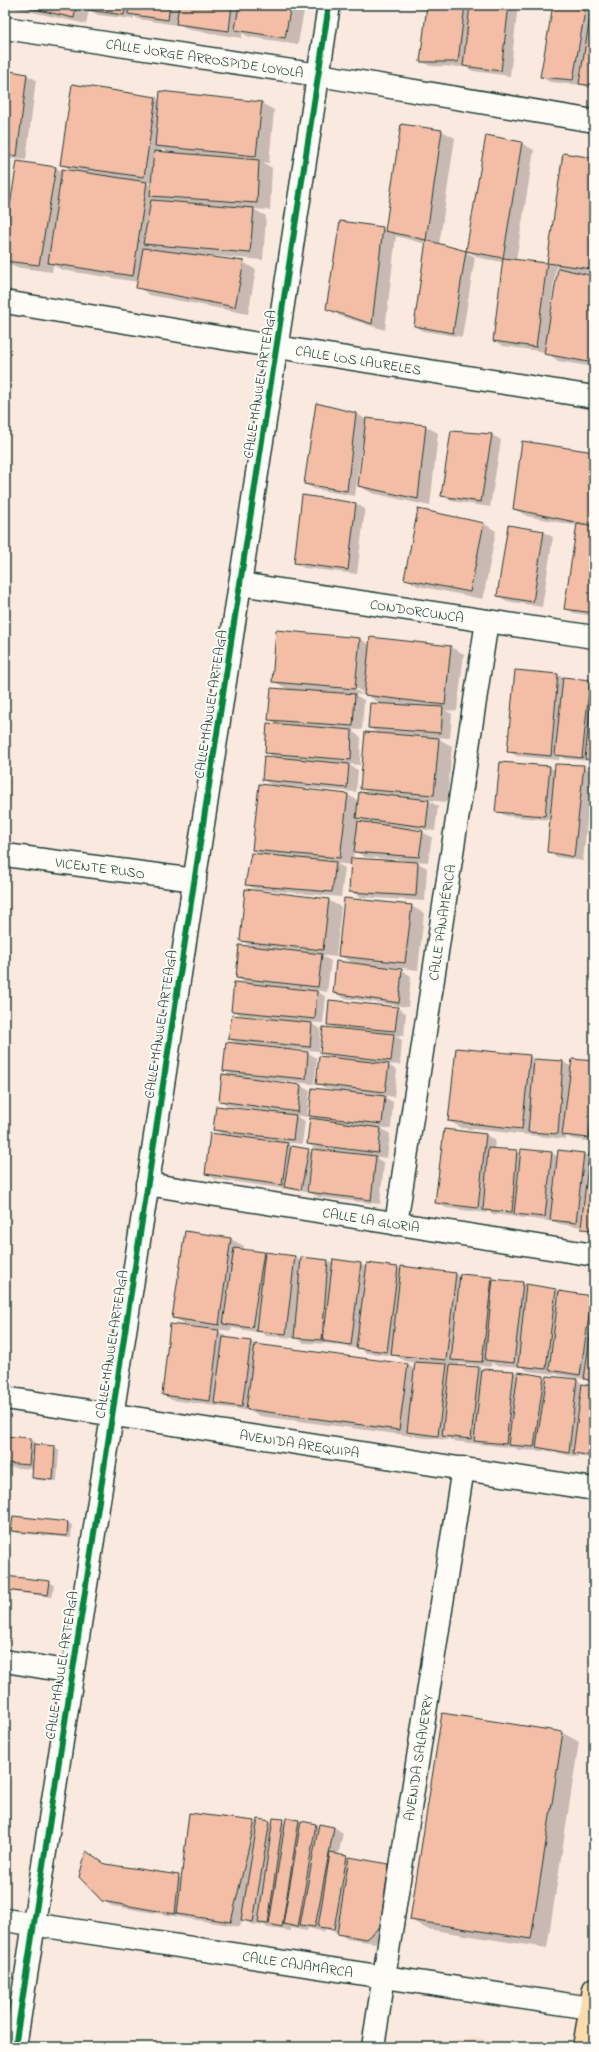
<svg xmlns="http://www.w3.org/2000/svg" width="599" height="2052" font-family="'Indie Flower',sans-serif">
<rect width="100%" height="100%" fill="#fae9df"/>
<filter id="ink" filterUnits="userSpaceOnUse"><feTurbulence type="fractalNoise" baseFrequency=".025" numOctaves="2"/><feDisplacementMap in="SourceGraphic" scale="8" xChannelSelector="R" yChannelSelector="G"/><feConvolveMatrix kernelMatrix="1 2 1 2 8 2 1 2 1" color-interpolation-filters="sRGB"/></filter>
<g filter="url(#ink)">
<path fill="#f8dcce" d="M479,2038l28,4 7,5h-75l15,-7z"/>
<path fill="#0003" fill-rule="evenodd" d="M8,5h297l-7,39 -49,-7 -7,-4v5l-52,-8 -13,-7 -1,2 -38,-6 -4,-3 -1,3 -35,-4 -9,-5 -3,14 -72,-16z
M428,5h90l-8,71 -37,-5 -7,-4 -36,-1 -9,-5z
M554,5h40v86l-11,-6 -33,-3 -9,-5z
M5,71l22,4 9,5 -10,80 -21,-2z
M155,98l6,3 100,2 13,7 -5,53 -7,-1 10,6 -2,42 -17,-1 13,7 -3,44 -74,-6v1l54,7 13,8 -8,44 -98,-19 -13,-8 1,-5 -76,-12 -9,-5 -1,7 -37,-5 -10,-6v-17l51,-76 7,4h12l-14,-8zM162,149l6,4 -7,-1zM146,182l6,1v3l-6,-3zM151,247l7,4 -8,-1z
M442,131l13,7 -16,107 27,7 9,5 -13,80 -38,-6 -9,-5 11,-82 -30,-8 -11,94 -45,-14 -12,-8 13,-86 45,8z
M521,143l13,7 -18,110 33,4 -1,-2 46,-103v115l-18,-2v1l18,4v90l-36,-6 -12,-9 -43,-6 -9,-6 9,-78 -23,-4 -13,-7zM556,267l3,1 -7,45h-2z
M356,413l9,6 60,7 13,7 -8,73 -58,-13 -13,-7 5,-42h-2l-7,52 -41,-7 -9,-5z
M452,432l40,3 9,5 -11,67 -39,-6 -9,-6z
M594,453v163l-20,-3 -9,-5 13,-82 -51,-10 -13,-7z
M356,504l9,5 -8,65 -53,-6 -9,-5z
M483,523l13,8 -13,68 -65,-13 -13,-8z
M509,526l35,6 9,5 -11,70 -35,-6 -9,-5z
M360,639l10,6 81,2 13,7 -7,57 -12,-1 7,4 -2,24 -15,-1 17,9 -5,56 -20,-2 11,6 -3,25 -25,-3v2l12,2 10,5 -4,25 -13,-1 12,7 -2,33 -65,-4 -10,-6 2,-26 -16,-2 9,5 -4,29 -86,-8 -9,-5 18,-28 -11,-7 21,-63 -11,-6 12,-22 -9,-6 13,-27 -10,-6 20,-29 -16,-9zM351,685l30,19 -12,24 10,6 -18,54 10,6 -12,7 -11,-6 -53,-6v-2l61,5 2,-22 -11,-6 13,1 1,-28 -13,-8 14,1 2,-30 -11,-6 11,1 -14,-8zM359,818l8,5 -9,-1zM354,851l11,6 39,3v2l-51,-3z
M516,671l42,4 6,3 25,3 5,2v-3v83l-3,-2 -26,-2 -5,-3 -1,4 -42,-4 -9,-5z
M583,766l9,6 -9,89 -26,-4 -9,-5 3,-32 -45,-4 -9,-5 53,-44 6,4z
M328,900l13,7 -5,50 -15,-2 10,6 -4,31 -12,-2 11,7 -3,26 -15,-1 13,7 -2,22 -27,-2v2l16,2 9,5 -3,26 -52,-5 -1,1 40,6 9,5 -3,26 -13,-2 11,6 -3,23 -18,-2 8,5 21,6 7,-2 -12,-7 11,-23 -9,-6 30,-25 -14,-2 -9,-5 13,-25 -9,-5 16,-24 -9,-5 69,-16 9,5 -2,23 -11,-1 9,5 -2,25 -14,-1 11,6 -3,27 -13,-2 12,7 -2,27 -12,-2 11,7 -3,24 -14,-2 11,7 -4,41 -62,-7 -10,-6 2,-16h-1l-3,17 -91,-13 -9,-5 19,-38 -11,-7 50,-16v-2l-35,-5 -9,-6 14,-24 -10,-6 16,-25 -11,-6 43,-19v-2l-31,-3 -9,-5 18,-25 -13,-7 17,-30 -13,-8z
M411,906l13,7 -6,57 -32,-4v2l16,2 9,6 -3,31 -64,-9 -10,-6 21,-28 -16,-9z
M529,1056l7,4 27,2 9,5 22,-5v80l-22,-3 -5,-3 -1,3 -104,-11 -13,-7z
M486,1135l9,5 -1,10 22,1 5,3 31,-1 6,4 1,-5 25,2 6,4 4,-3v79l-12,-7 -22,-3 -5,-2 -62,-8 -6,-3v2l-41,-5 -9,-5z
M185,1232l46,7 13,7 -1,4 23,5 29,2 6,4h26l7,3h26l7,4h30l5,2 54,4 5,3 61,6 5,2 65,12 2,1v86l-10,-5 -25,-4 -4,-2v1l-27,-3 -6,-4 -27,-2 -3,-3 -1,5 -32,-4v4l20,1 4,3 31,1 4,3 26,2 3,2 1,-2 29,3 9,6 8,1v72l-11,-2 -5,-3v3l-35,-7v1l-25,-1 -3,-2 -63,-7 -4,-3 -1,2 -30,-3 -5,-3v2l-152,-20 -9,-5 -79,-11 -9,-5 55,-64 9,6v2l24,3 5,3 152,20 7,4 1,-6 -11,-2 -9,-5 -30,-3 -6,-4 -30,-5 -26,-1 -9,-5 -29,-2 -4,-3 -30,-5 -1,3 -45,-6 -13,-8z
M6,1437l25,2 9,7 15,1 4,3 -2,31 -20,-1 -4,-3v-8l-28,-2z
M68,1523l4,2 -1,13 -54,-5 -5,-3z
M5,1577l44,5 5,3 -2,12 -47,-6z
M443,1714l120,19 16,9 -32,206 -120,-19 -16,-9z
M274,1819l13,4 12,-2 21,6h14l9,6 -5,23 51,9 9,5 -10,62 -13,11 -28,-4 -9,-6 -13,-4 -1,3 -16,-4 -1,3 -16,-3v3l-23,-3 -6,-4v2l-11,-2 -9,-5 -2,8 -128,-21 -10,-6 5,-35 71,11 4,3 73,-57 3,2 11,-2 4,2z"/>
<path fill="#f3bda6" stroke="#1f3d34" d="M17,5h59l-2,13z
M88,5h38l-2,10 -36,-5z
M129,5h41l-2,15 -40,-6z
M179,5h53l-3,26 -53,-7z
M239,5h52l-6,33 -50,-8z
M427,5h38l-7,57h-38z
M470,5h39l-8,66 -38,-5z
M553,5h33l-13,75 -33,-3z
M592,5h2v81l-15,-2z
M5,70l22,4 -10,82 -12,-2z
M72,84l84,13 -12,80 -84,-12z
M160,91l102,11 -6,54 -101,-10z
M401,124l41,6 -16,110 -41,-9z
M486,135l36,7 -19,116 -37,-7z
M154,151l105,9 -2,43 -107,-7z
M563,153l31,5v98l-2,13 -45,-6z
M17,161l39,6 -17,98 -34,-4v-23z
M62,169l85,13 -14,94 -85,-13z
M151,200l103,8 -4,45 -107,-9z
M340,221l43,6 -11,97 -46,-15z
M426,240l40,11 -13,82 -39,-7z
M143,248l101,13 -9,46 -99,-19z
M503,258l44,5 -11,84 -43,-6z
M558,268l36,8v87l-50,-9z
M316,403l40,10 -9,78 -43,-7z
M366,418l60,7 -8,74 -60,-13z
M451,431l41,3 -11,68 -40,-6z
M522,441l72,11v74l-81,-17z
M302,495l54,8 -8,67 -54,-7z
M418,509l66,14 -14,69 -66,-13z
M577,524l17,3v86l-30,-4z
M508,525l36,6 -11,71 -36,-6z
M276,630l84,8 -5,51 -83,-7z
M370,637l81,9 -6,59 -81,-10z
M515,670l43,4 -7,82 -44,-4z
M563,677l27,3 -8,78 -27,-3z
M593,679h1v81l-9,-1z
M271,688l84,6 -2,32 -85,-6z
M370,703l73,4 -2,26 -73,-5z
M267,723l85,7 -1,30 -86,-7z
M365,732l74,6 -5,57 -74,-6z
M264,756l85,8 -2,24 -85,-8z
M500,762l50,4 -5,50 -50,-4z
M555,764l29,1 -10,92 -27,-5z
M259,784l89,10 -8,64 -88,-8z
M359,792l70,8 -3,27 -70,-9z
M358,821l65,10 -4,26 -65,-5z
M251,853l85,9 -4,30 -87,-7z
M351,858l67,4 -2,34 -67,-4z
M245,889l84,10 -6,51 -83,-9z
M344,898l68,7 -7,58 -67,-7z
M239,945l83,9 -4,33 -82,-9z
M336,961l66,8 -3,34 -66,-10z
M234,982l83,9 -2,28 -84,-8z
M329,1000l69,7 -3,24 -68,-6z
M232,1015l80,8 -2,24 -82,-8z
M323,1027l71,7 -3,27 -71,-8z
M226,1042l82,10 -2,27 -83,-8z
M456,1048l74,7 -8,74 -74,-8z
M319,1056l70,8 -4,28 -69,-8z
M534,1059l29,2 -5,73 -30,-2z
M572,1059l22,2v40l-5,37 -27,-3z
M222,1074l79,11 -3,27 -79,-11z
M312,1088l73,8 -3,28 -73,-8z
M216,1106l80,9 -3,25 -80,-10z
M310,1118l71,10 -3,25 -71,-9z
M444,1129l42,5 -8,74 -43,-5z
M210,1133l78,10 -6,42 -77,-11z
M291,1146l18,3 -8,41 -17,-3z
M488,1148l29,2 -5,62 -29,-2z
M312,1149l64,7 -5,44 -64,-8z
M521,1149l31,3 -7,65 -31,-3z
M558,1150l26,3 -8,70 -26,-3z
M589,1154h5v76l-13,-1z
M185,1231l46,7 -12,87 -47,-7z
M234,1248l30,4 -12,76 -29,-4z
M265,1252l30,4 -9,78 -30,-3z
M301,1257l27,3 -6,80 -28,-2z
M333,1259l28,4 -10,82 -28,-4z
M367,1263l31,4 -11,85 -31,-4z
M401,1266l55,7 -10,87 -55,-5z
M460,1274l32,3 -10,85 -31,-2z
M493,1279l30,3 -9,81 -29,-3z
M526,1284l30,5 -10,80 -28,-3z
M559,1291l33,5 -12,79 -31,-5z
M594,1309v72l-10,-2z
M170,1324l49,6 -9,71 -48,-6z
M223,1337l28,4 -9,66 -28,-4z
M255,1344l153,20 -9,66 -153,-21z
M415,1362l32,2 -9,72 -31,-4z
M450,1365l29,2 -8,72 -29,-3z
M482,1369l32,2 -8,73 -32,-3z
M518,1372l26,4 -10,71 -26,-2z
M547,1376l30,3 -8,74 -33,-6z
M582,1384l12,2v70l-21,-3z
M5,1436l26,2 -2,27 -24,-2z
M34,1444l21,2 -2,34 -21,-2z
M13,1516l55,6 -1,14 -56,-5z
M5,1576l45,5 -2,14 -43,-5z
M442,1713l121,19 -32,207 -121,-19z
M189,1813l66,8 -24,101 -54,-8z
M273,1818l10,1 -15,105 -10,-1z
M286,1818l13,2 -17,107 -13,-3z
M258,1819l12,2 -17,101 -12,-2z
M301,1821l15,3 -18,103 -15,-3z
M319,1824l15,3 -19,100 -15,-2z
M86,1851l19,13 74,11 -4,39 -73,-13 -23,-24z
M330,1853l17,3 -13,73 -16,-2z
M349,1857l40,7 -9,63 -14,12 -29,-5z
M478,2044l27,3h-53z"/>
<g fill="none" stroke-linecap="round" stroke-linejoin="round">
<defs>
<g id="minor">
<path id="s1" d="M5,28l314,47 275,46"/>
<path id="s2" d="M5,302l272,45 317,50"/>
<path id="s3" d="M240,584l354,53"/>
<path id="s4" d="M5,855l190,25"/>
<path id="s5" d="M147,1184l447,71"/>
<path id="s6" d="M396,1224l91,-603"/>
<path id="s7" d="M5,1398l589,91"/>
<path d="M5,1661l67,11"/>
<path id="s8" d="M5,1920l586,88"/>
<path d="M15,2047l314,-2042"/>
<path id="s9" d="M373,2047l90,-579"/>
</g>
<path id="major" d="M584,2047l10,-58"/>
</defs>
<use href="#minor" stroke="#1f3d34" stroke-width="25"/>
<use href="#major" stroke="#1f3d34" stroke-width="25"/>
<use href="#minor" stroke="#fdfcf7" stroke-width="22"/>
<use href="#major" stroke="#fcdcac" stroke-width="22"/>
<defs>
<path id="cycleway" d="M15,2047l314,-2042"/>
</defs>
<use href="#cycleway" stroke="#fdfcf7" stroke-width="8"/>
<use href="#cycleway" stroke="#00873e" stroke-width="6"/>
</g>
</g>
<g text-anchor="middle" stroke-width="4" stroke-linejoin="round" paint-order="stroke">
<g font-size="14" fill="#1f3d34" stroke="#fdfcf7">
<text dy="5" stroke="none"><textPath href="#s1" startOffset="202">CALLE JORGE ARROSPIDE LOYOLA</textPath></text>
<text dy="5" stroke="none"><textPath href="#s2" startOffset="358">CALLE LOS LAURELES</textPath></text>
<text transform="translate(259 384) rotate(-81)" y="5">CALLE MANUEL ARTEAGA</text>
<text dy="5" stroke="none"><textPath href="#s3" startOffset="179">CONDORCUNCA</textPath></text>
<text transform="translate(210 704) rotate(-81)" y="5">CALLE MANUEL ARTEAGA</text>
<text dy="5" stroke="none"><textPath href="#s4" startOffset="96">VICENTE RUSO</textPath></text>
<text dy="5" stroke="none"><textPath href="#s6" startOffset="305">CALLE PANAMÉRICA</textPath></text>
<text transform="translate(160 1024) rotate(-81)" y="5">CALLE MANUEL ARTEAGA</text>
<text dy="5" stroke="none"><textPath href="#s5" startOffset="227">CALLE LA GLORIA</textPath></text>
<text transform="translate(111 1344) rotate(-81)" y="5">CALLE MANUEL ARTEAGA</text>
<text dy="5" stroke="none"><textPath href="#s7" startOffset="298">AVENIDA AREQUIPA</textPath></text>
<text transform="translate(61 1665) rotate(-81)" y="5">CALLE MANUEL ARTEAGA</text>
<text dy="5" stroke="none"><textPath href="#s9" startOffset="293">AVENIDA SALAVERRY</textPath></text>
<text dy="5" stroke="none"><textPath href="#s8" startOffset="296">CALLE CAJAMARCA</textPath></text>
</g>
</g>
<rect width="599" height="2052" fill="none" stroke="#fdfcf7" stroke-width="20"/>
<rect x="10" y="10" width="579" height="2032" fill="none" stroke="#1f3d34" stroke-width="1.5" filter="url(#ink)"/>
</svg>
